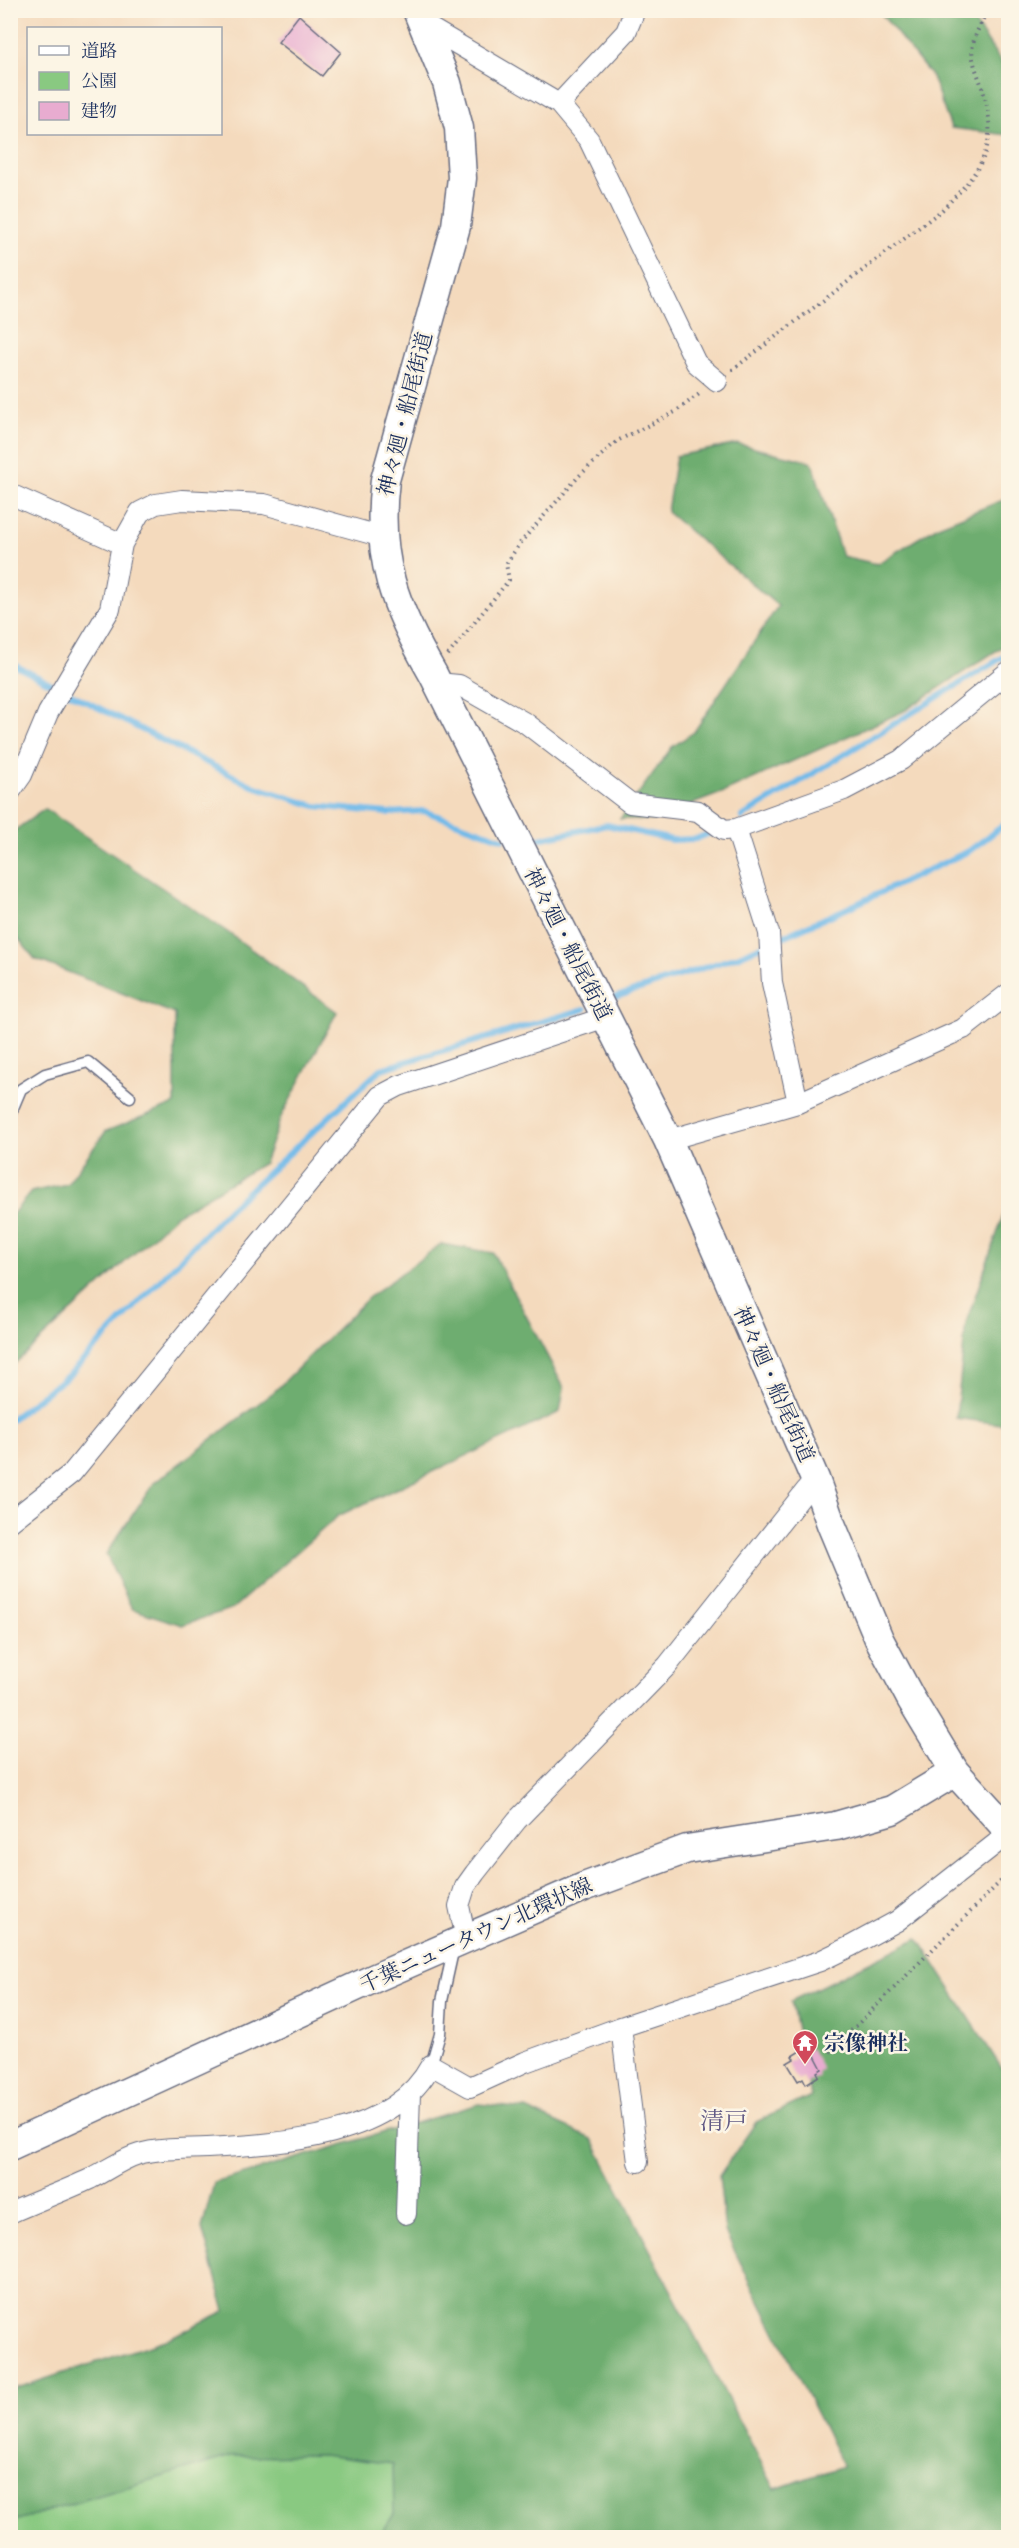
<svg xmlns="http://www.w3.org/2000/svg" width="1019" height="2548" font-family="Alegreya,'Noto Serif JP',serif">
<rect width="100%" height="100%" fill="#fcf5e5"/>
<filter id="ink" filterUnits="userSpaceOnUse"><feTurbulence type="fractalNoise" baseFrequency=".0167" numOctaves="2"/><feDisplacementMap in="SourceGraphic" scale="12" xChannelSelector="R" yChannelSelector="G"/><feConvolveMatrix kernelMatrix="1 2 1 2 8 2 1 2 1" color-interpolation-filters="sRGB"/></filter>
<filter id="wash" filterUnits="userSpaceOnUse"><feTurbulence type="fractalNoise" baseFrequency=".008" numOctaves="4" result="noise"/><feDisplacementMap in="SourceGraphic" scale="24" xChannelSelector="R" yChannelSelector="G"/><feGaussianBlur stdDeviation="1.35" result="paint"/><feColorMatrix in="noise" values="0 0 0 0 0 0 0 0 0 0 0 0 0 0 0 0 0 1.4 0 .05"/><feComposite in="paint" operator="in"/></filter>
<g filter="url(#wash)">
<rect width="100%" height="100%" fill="#f4dabd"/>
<path fill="#89c981" stroke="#527c70" stroke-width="1.5" d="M339,2409l268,129h-596v-76z"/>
<path fill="#6ead6f" stroke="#446e66" stroke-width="1.5" d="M879,11h88l41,61v63l-57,-7 -19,-51z
M738,444l74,18 30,94 35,8 61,-38 70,-28v145l-104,68 -180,81 -73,28 -31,-1 52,-72 22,-15 84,-126 -111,-94 9,-56z
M45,809l181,122 111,81 -56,105 -17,46 -88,52 -165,152v-151l20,-24 36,-8 39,-53 69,-27v-90l-140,-55 -24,-29v-97z
M1008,1202v223l-52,-7 10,-95z
M441,1244l52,9 71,135 -4,24 -222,104 -105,92 -51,17 -50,-16 -26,-55 48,-71 121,-92 93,-93z
M918,1938l90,140v459h-629l15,-23 -1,-50 -71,-9 -91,1 -220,66v-132l154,-50 60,-29 -23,-83 12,-45 265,-79 47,5 66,30 183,350 68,-23 -118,-234 -6,-56 37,-54 55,-26 -20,-95z"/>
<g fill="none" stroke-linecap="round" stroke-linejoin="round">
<path stroke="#71bae9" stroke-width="6" d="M10,663l243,123 62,20 73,7 36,-2 79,28
M742,817l266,-163
M533,840l74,-15 65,15 24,-1 21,-9
M616,997l123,-41 109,-48 121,-57 39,-29
M10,1420l60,-46 159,-165 152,-140 204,-60"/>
</g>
<g id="blocks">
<path fill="#e8acd0" d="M299,15l42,37 -19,24 -44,-34z
M805,2048l1,3 5,-3 11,21 -5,3 2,4 -13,8 -3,-6 -5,3 -11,-18 7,-4 -2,-3z"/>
</g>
</g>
<g filter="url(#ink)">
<use href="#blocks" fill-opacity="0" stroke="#676b7f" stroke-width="1.5"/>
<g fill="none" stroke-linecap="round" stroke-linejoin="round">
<defs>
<path id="lane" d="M10,1115l11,-26 24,-15 43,-12 42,35
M431,2065l9,-31 2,-33 12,-54"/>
<path id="street" d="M425,25l134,79 30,36 107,223 21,18
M559,104l67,-72 9,-22
M10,494l112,50
M437,683l22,2 68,39 103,79 68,8 26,19 12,-1 108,-39 57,-30 107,-88
M10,792l12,-17 26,-62 62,-104 12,-65 18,-32 16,-8 26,-4 82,4 119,33
M736,829l33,104 3,50 26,120
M668,1140l130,-37 165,-74 45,-35
M10,1522l62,-49 308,-377 19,-10 207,-69
M466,1939l-7,-33 6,-19 10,-14 42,-53 150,-154 148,-187
M621,2027l17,135
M10,2213c27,-12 54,-22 80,-34 16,-8 32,-20 49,-25 20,-6 46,-5 68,-6 73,-4 186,-10 224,-83l39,22 55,-25 96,-35 199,-66 31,-15 46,-25 111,-87
M406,2214l4,-120"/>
<path id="secondary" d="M417,10l30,73 12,45 3,50 -6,48 -71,254c-10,78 10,128 48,194l235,466 147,339 16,45 48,115 32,60 44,73 53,58
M10,2146l365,-168 209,-91 103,-38 149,-23 56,-16 63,-38"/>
</defs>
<use href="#lane" stroke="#676b7f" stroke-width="13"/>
<use href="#street" stroke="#676b7f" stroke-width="22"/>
<use href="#secondary" stroke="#676b7f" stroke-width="31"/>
<path stroke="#676b7f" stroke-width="4" stroke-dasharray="1.5 4.5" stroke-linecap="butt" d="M732,370l210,-160c42,-42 59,-66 39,-126 -4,-12 -11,-26 -8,-40 2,-11 10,-23 14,-34
M448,655l61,-75 -3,-16 14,-21 59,-67 38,-35 58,-29 27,-20
M830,2052l178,-178"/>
<use href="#lane" stroke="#fff" stroke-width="10"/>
<use href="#street" stroke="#fff" stroke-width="20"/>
<use href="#secondary" stroke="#fff" stroke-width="28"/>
</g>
</g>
<defs>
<symbol id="temple-pin" viewBox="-11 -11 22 30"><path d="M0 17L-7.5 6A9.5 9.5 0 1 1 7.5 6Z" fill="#d1495b" stroke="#fcf5e5"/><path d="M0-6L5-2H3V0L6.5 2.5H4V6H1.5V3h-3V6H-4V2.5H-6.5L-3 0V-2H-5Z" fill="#fff"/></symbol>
</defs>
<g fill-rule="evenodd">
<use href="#temple-pin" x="790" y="2028" width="30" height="40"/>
</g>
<g text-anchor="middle" stroke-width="5" stroke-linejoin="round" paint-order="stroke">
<g font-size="21" fill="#1b2f5e" stroke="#fcf5e5">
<text transform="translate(405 414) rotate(-76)" y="7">神々廻・船尾街道</text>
<text transform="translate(568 944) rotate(63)" y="7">神々廻・船尾街道</text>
<text transform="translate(774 1384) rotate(66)" y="7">神々廻・船尾街道</text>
<text transform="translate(476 1935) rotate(-24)" y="7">千葉ニュータウン北環状線</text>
</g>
<g font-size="21" font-weight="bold" fill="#1b2f5e" stroke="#fcf5e5" text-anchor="start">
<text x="824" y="2050">宗像神社</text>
</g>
<g font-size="24" fill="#635b86" stroke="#fcf5e5">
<text x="724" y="2129">清戸</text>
</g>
</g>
<rect width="1019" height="2548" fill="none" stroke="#fcf5e5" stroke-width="36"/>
<rect x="27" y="27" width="195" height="108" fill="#fcf5e5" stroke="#a2a6af" stroke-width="1.5"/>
<rect x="39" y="46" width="30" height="9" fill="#ffffff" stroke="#a2a6af" stroke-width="1.5"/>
<text x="81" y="57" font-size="18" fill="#1b2f5e">道路</text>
<rect x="39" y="72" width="30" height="18" fill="#89c981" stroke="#a2a6af" stroke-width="1.5"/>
<text x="81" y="87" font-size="18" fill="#1b2f5e">公園</text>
<rect x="39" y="102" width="30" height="18" fill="#e8acd0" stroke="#a2a6af" stroke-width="1.5"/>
<text x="81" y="117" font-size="18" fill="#1b2f5e">建物</text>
</svg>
